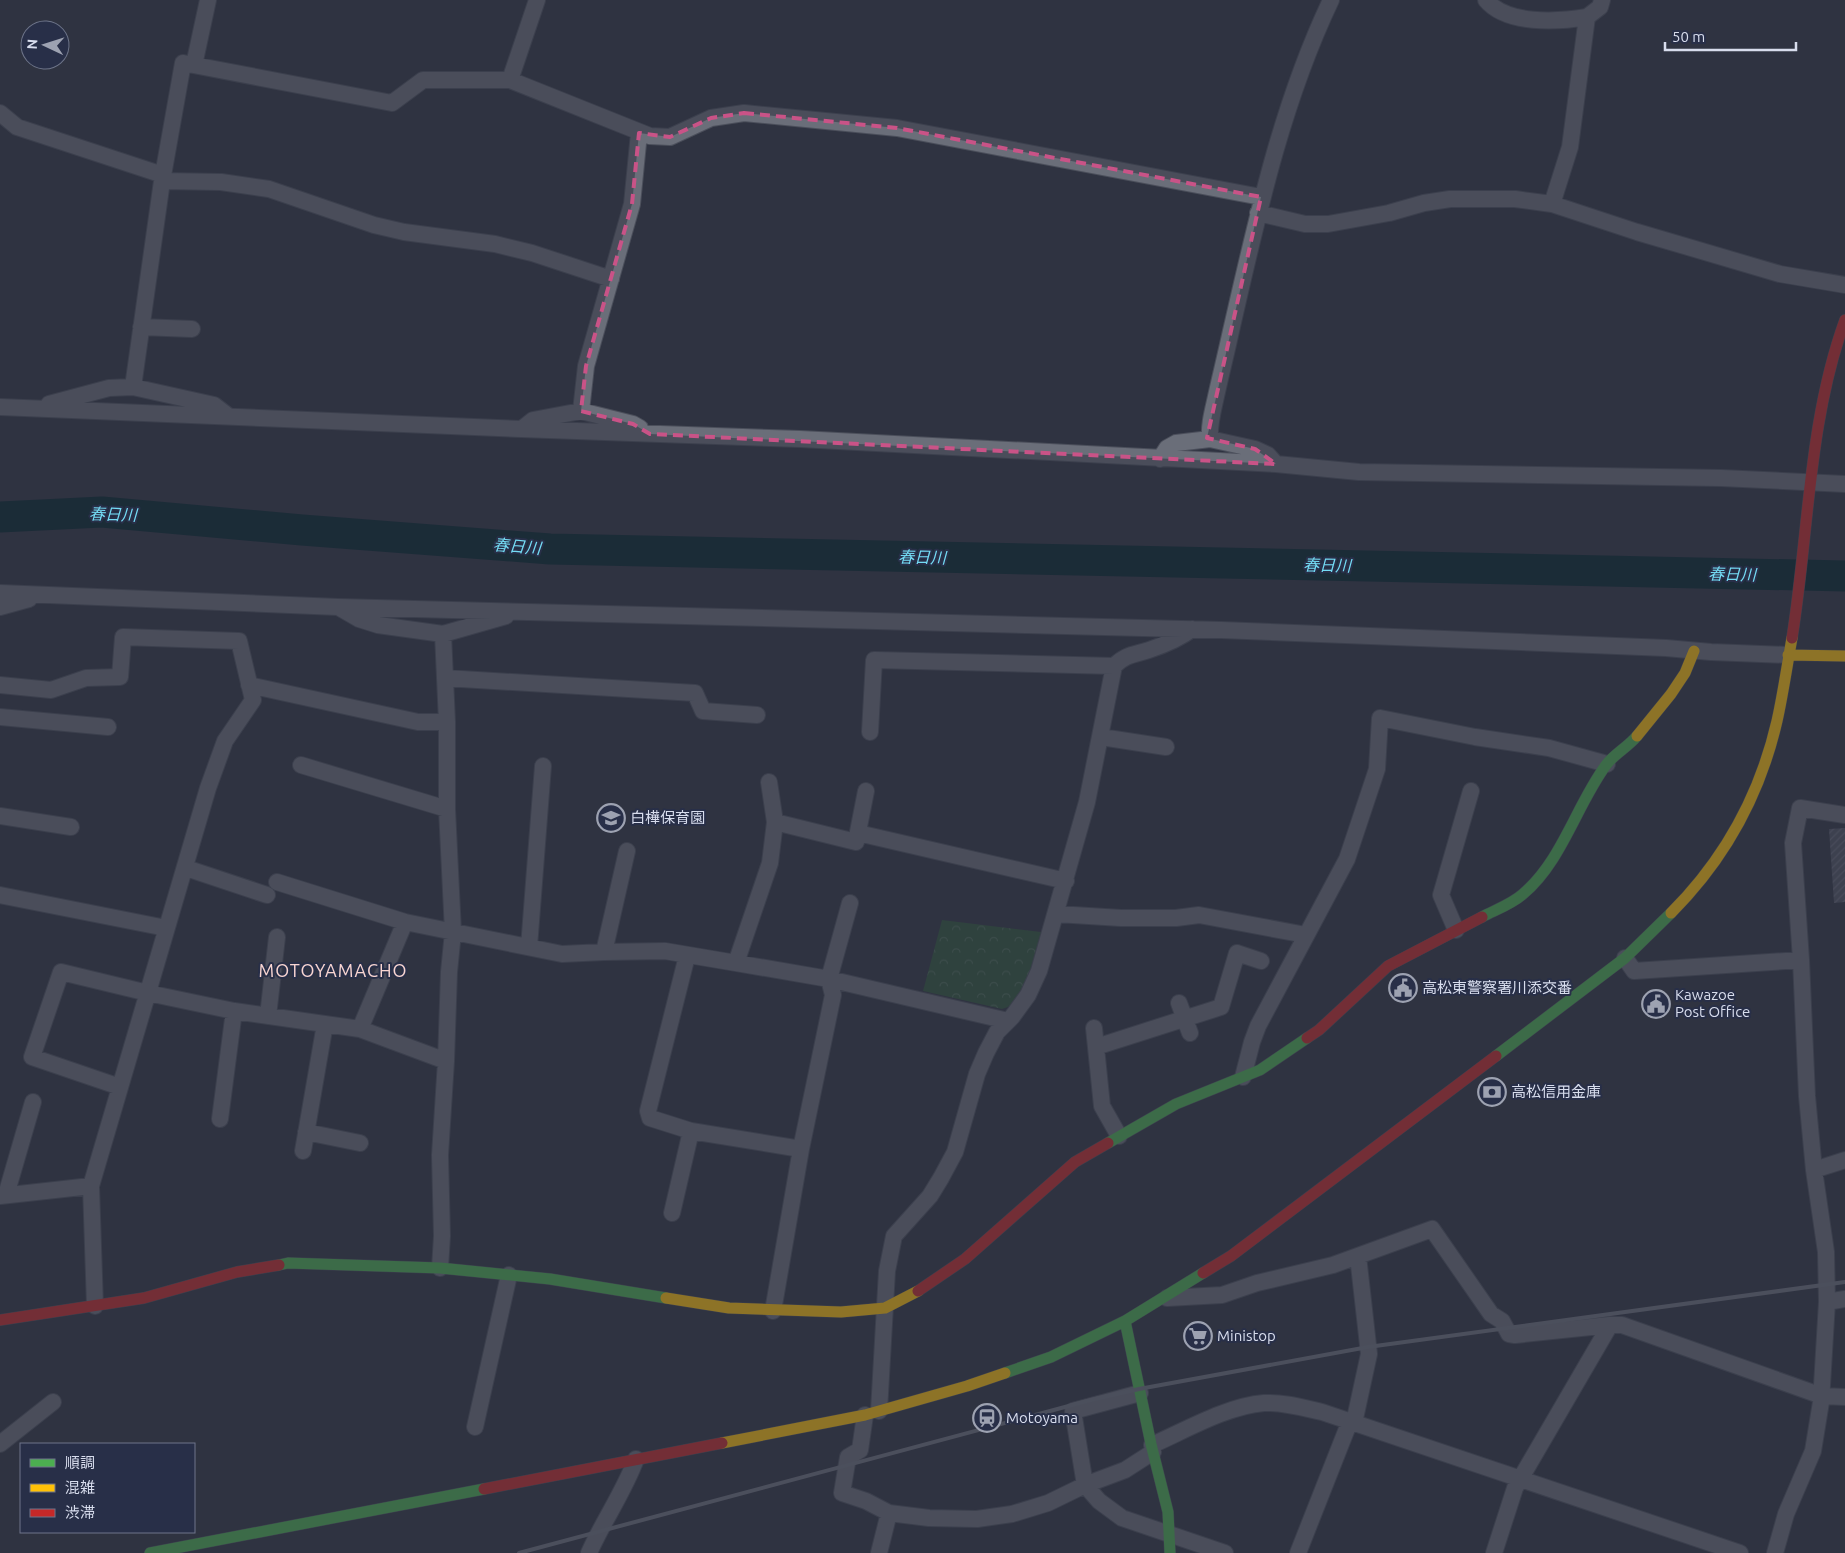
<svg xmlns="http://www.w3.org/2000/svg" width="1845" height="1553" font-family="Ubuntu,'Noto Sans JP',sans-serif">
<defs>
<pattern id="park-crowns" width="20" height="18" patternUnits="userSpaceOnUse" patternTransform="scale(1.25)"><rect width="20" height="18" fill="#2f543a"/><path d="M2 6a3 3 0 1 1 6 0M12 15a3 3 0 1 1 6 0" fill="none" stroke="#4c6c57"/></pattern>
<pattern id="building-hatch" width="6" height="6" patternUnits="userSpaceOnUse" patternTransform="scale(1.25)"><rect width="6" height="6" fill="#4e5261"/><path d="M-1 1l2-2M0 6l6-6M5 7l2-2" fill="none" stroke="#676a78"/></pattern>
</defs>
<rect width="100%" height="100%" fill="#2f3341"/>
<path fill="url(#park-crowns)" d="M942,920l99,12 3,6c-8,23 -15,65 -42,71l-79,-18z"/>
<g fill="none" stroke-linecap="round" stroke-linejoin="round">
<path stroke="#04242c" stroke-width="31" d="M0,517l102,-5 200,18 248,19 1295,27"/>
</g>
<path fill="url(#building-hatch)" d="M1845,828v74l-11,1 -5,-74z"/>
<g fill="none" stroke-linecap="round" stroke-linejoin="round">
<defs>
<path id="street" d="M1486,0c21,25 71,22 101,17
M194,65l14,-65
M510,80l27,-80
M0,113l17,14 146,48
M162,181l59,1 48,7 105,36 30,7 91,12 37,9 79,26
M1552,204l18,-57 17,-130 13,-10 2,-7
M1258,213l47,11h23l61,-11 35,-10 26,-4h65l37,5 85,28 143,42 65,11
M141,327l51,2
M133,387l29,-206 21,-118 209,40 31,-23h87l140,56 20,1 41,-19 33,-5 153,15 364,69
M49,404l60,-16 24,-1 81,18 13,10
M0,407l521,22 279,10 476,25 83,8 362,6 124,6
M581,411l5,-45 46,-162 7,-71
M523,428l10,-8 48,-9 52,13 7,4
M1210,439c-1,-13 2,-25 5,-38 5,-23 11,-47 16,-70 26,-113 50,-226 100,-331
M1160,459l7,-11 9,-5 34,-4 45,10 13,6 8,9
M0,593l338,14 883,23 445,18 45,4 77,3
M0,607l29,-8
M340,608l19,11 19,6 65,9 4,88v87l6,123 -4,40 -3,89 -6,94 2,81 -2,32
M443,634l63,-18
M445,678l250,15 8,18 54,4
M0,685l51,5 35,-12 34,-1 3,-40 116,4 14,59 -28,41 -17,47 -117,398 4,120
M249,685l169,37h29
M0,717l108,10
M870,732l4,-72 240,6
M1101,737l65,10
M301,765l146,44
M0,816l71,11
M775,822l81,20 10,-51
M858,833l208,48
M186,868l81,27
M277,882l128,40 157,32 42,-2 23,-101
M0,895l166,33
M1057,914l64,4h55l23,-3 107,20
M1456,930l-15,-35 30,-104
M529,947l14,-181
M604,952l61,-1 71,12 34,-100 5,-41 -6,-40
M687,956l-39,155 2,7 41,13 110,18
M1625,958l9,13 167,-11
M736,963l93,16 179,42
M1179,1003l11,30
M268,1016l9,-79
M1094,1028l8,78 17,30
M360,1029l45,-107
M1096,1047l125,-40 16,-54 24,8
M1243,1077l9,-35 6,-16 89,-167 30,-90 3,-51 95,19 74,11 58,16
M120,1087l-88,-30 29,-85 87,21 86,18 126,18 86,32
M220,1119l14,-108
M306,1132l54,11
M303,1151l22,-127
M1814,1170l31,-10
M6,1195l27,-93
M0,1196l91,-10
M672,1213l19,-82
M1167,1298l55,-3 35,-12 76,-18 99,-36 59,85 11,7 7,13 6,1 95,-10
M1827,1302l-1,-50 -12,-82 -7,-74 -6,-136 -8,-117 7,-35 45,7
M773,1311l28,-162 32,-154 -4,-16 21,-76
M1140,1393l-67,18 12,74 14,16 23,17 103,35
M879,1411l8,-140 7,-35 36,-40 11,-18 14,-26 22,-78 9,-21 11,-21 15,-15 16,-22 11,-24 48,-169 27,-136c12,-12 20,-11 35,-16 15,-5 30,-11 43,-21
M865,1415l-5,35 -12,7 -6,36 24,8 23,12
M1354,1423l15,-69 -11,-98
M475,1427l34,-152
M0,1444l53,-42
M1152,1445c34,-15 75,-39 112,-42 19,-1 40,5 58,9l418,141
M589,1553c14,-32 35,-61 47,-94
M879,1553l10,-40 40,5 48,1 35,-5 36,-11 37,-18 40,-15 28,-18
M1298,1553l52,-132
M1494,1553l21,-65 95,-163h12l200,71 23,1
M1775,1553l11,-39 27,-63 8,-49 6,-100 18,-3"/>
<path id="fast" d="M1482,917c13,-7 30,-13 41,-23 39,-33 53,-88 83,-129 8,-11 22,-18 31,-29
M1496,1056l129,-98 46,-45
M1108,1143l68,-39 84,-34 47,-32
M279,1265l9,-2 152,5 110,11 116,19
M1125,1321l26,123 17,68 2,41
M1005,1373l46,-16 74,-36 78,-48
M150,1553l334,-64"/>
<path id="slow" d="M1788,655l57,1
M1637,736l34,-42 14,-21 9,-22
M1671,913c54,-54 89,-118 106,-192 6,-27 10,-55 15,-83
M666,1298l63,10 112,4 44,-4 33,-17
M722,1443l143,-28 102,-29 38,-13"/>
<path id="jam" d="M1792,638c17,-106 16,-216 53,-318
M1307,1038l12,-8 69,-64 94,-49
M1203,1273l28,-17 265,-200
M918,1291l47,-32 110,-97 33,-19
M0,1320l144,-22 93,-26 42,-7
M484,1489l238,-46"/>
</defs>
<use href="#street" stroke="#4b4f5b" stroke-width="18"/>
<use href="#fast" stroke="#4b4f5b" stroke-width="12"/>
<use href="#slow" stroke="#4b4f5b" stroke-width="12"/>
<use href="#jam" stroke="#4b4f5b" stroke-width="12"/>
<use href="#street" stroke="#6a6e79" stroke-width="16"/>
<use href="#fast" stroke="#4caf50" stroke-width="11"/>
<use href="#slow" stroke="#ffc107" stroke-width="11"/>
<use href="#jam" stroke="#c62828" stroke-width="11"/>
<path stroke="#6e717c" stroke-width="4" d="M519,1553l572,-153 48,-11 229,-42 477,-65"/>
</g>
<path d="M0 0H1845V1553H0ZM744,113l153,15 364,69 -54,241 48,11 21,15 -626,-30 -17,-10 -52,-13 5,-45 46,-162 7,-71 31,4 41,-19z" fill="#2f3341" fill-opacity=".55" fill-rule="evenodd"/>
<path fill="none" stroke="#c95387" stroke-width="4" stroke-dasharray="10 6" stroke-linejoin="round" d="M744,113l153,15 364,69 -54,241 48,11 21,15 -626,-30 -17,-10 -52,-13 5,-45 46,-162 7,-71 31,4 41,-19z"/>
<defs>
<symbol id="school-ring" viewBox="-11 -11 22 22"><circle r="9.5" fill="#282f48" stroke="#9da2b1" stroke-width="1.5"/><path d="M0-5L7-2L0 1L-7-2ZM-4 1L0 2.5L4 1V4Q0 6-4 4Z" fill="#9da2b1"/></symbol>
<symbol id="civic-ring" viewBox="-11 -11 22 22"><circle r="9.5" fill="#282f48" stroke="#9da2b1" stroke-width="1.5"/><path d="M-.6-6.5H3V-4.5H.6V-3L4-1V1h2V6H-6V1h2V-1L-.6-3ZM-1.2 2.5V6h2.4V2.5Z" fill="#9da2b1"/></symbol>
<symbol id="bank-ring" viewBox="-11 -11 22 22"><circle r="9.5" fill="#282f48" stroke="#9da2b1" stroke-width="1.5"/><path d="M-6-4H6V4H-6ZM0-2.3a2.3 2.3 0 1 0 0 4.6a2.3 2.3 0 1 0 0-4.6Z" fill="#9da2b1"/></symbol>
<symbol id="supermarket-ring" viewBox="-11 -11 22 22"><circle r="9.5" fill="#282f48" stroke="#9da2b1" stroke-width="1.5"/><path d="M-6-5.5h2.5l.6 2H6L4.5 2H-2.5L-4.4-4H-6ZM-1.5 3.2a1.3 1.3 0 1 0 .1 0ZM3 3.2a1.3 1.3 0 1 0 .1 0Z" fill="#9da2b1"/></symbol>
<symbol id="station-ring" viewBox="-11 -11 22 22"><circle r="9.5" fill="#282f48" stroke="#9da2b1" stroke-width="1.5"/><path d="M-3-6H3Q5-6 5-4V2Q5 4 3 4L4.5 6H3L1.5 4h-3L-3 6H-4.5L-3 4Q-5 4-5 2V-4Q-5-6-3-6ZM-3.5-4v3h7v-3ZM-3.5 1v1.5H-2V1ZM2 1v1.5H3.5V1Z" fill="#9da2b1"/></symbol>
</defs>
<g fill-rule="evenodd">
<use href="#school-ring" x="595" y="802" width="32" height="32"/>
<use href="#civic-ring" x="1387" y="972" width="32" height="32"/>
<use href="#civic-ring" x="1640" y="988" width="32" height="32"/>
<use href="#bank-ring" x="1476" y="1076" width="32" height="32"/>
<use href="#supermarket-ring" x="1182" y="1320" width="32" height="32"/>
<use href="#station-ring" x="971" y="1402" width="32" height="32"/>
</g>
<g text-anchor="middle" stroke-width="4" stroke-linejoin="round" paint-order="stroke">
<g font-size="15" fill="#d8dded" stroke="#282f48" text-anchor="start">
<text x="630" y="823">白樺保育園</text>
<text x="1422" y="993">高松東警察署川添交番</text>
<text x="1675" y="1000">Kawazoe<tspan x="1675" dy="17">Post Office</tspan></text>
<text x="1511" y="1097">高松信用金庫</text>
<text x="1217" y="1341">Ministop</text>
<text x="1006" y="1423">Motoyama</text>
</g>
<g font-size="16" font-style="italic" fill="#74dcf5" stroke="#282f48">
<text transform="translate(113 514) rotate(2)" y="6">春日川</text>
<text transform="translate(517 546) rotate(5)" y="6">春日川</text>
<text transform="translate(922 557) rotate(1)" y="6">春日川</text>
<text transform="translate(1327 565) rotate(1)" y="6">春日川</text>
<text transform="translate(1732 574) rotate(1)" y="6">春日川</text>
</g>
<g font-size="18" letter-spacing="1" fill="#f9d6d2" stroke="#282f48">
<text x="333" y="977">MOTOYAMACHO</text>
</g>
</g>
<rect x="20" y="1443" width="175" height="90" fill="#282f48" stroke="#6e758a"/>
<rect x="30" y="1459" width="25" height="8" fill="#4caf50" stroke="#6e758a"/>
<text x="65" y="1468" font-size="15" fill="#d8dded">順調</text>
<rect x="30" y="1484" width="25" height="8" fill="#ffc107" stroke="#6e758a"/>
<text x="65" y="1493" font-size="15" fill="#d8dded">混雑</text>
<rect x="30" y="1509" width="25" height="8" fill="#c62828" stroke="#6e758a"/>
<text x="65" y="1518" font-size="15" fill="#d8dded">渋滞</text>
<g transform="translate(45 45) rotate(274)"><circle r="24" fill="#282f48" stroke="#6e758a"/>
<path d="M0-4L9 19L0 12L-9 19Z" fill="#9da2b1"/>
<text y="-8" font-size="14" font-weight="bold" text-anchor="middle" fill="#d8dded">N</text>
</g>
<path d="M1665 42v8h131v-8" fill="none" stroke="#d8dded" stroke-width="2.5"/>
<text x="1672" y="42" font-size="15" fill="#d8dded" stroke="#282f48" stroke-width="4" paint-order="stroke">50 m</text>
</svg>
